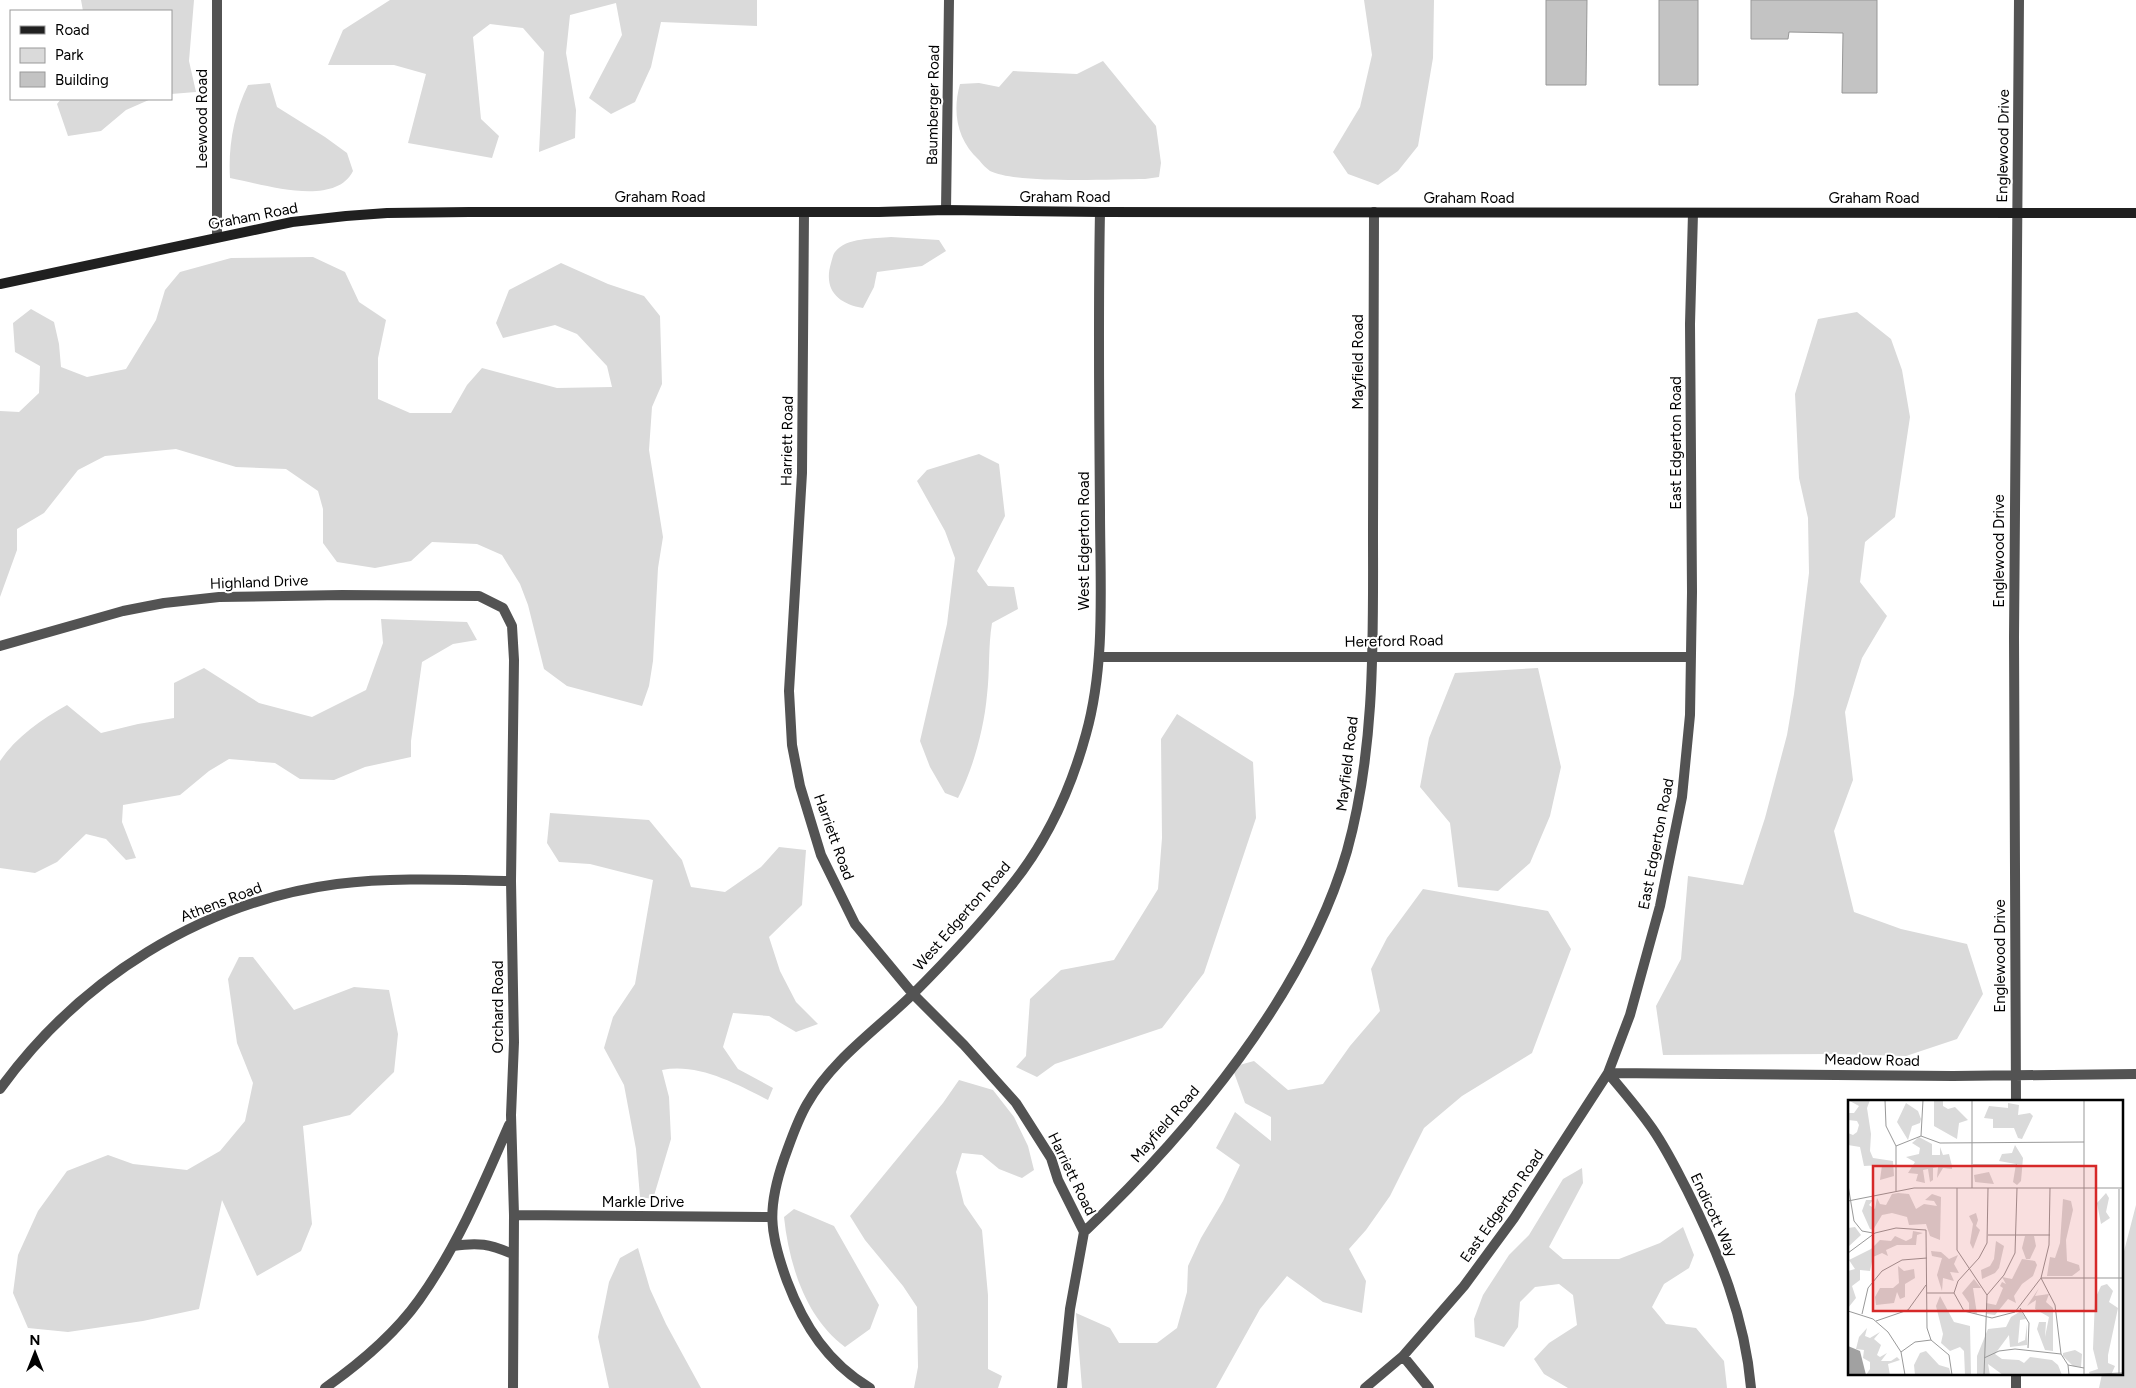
<svg xmlns="http://www.w3.org/2000/svg" width="2136" height="1388" font-family="Figtree,sans-serif">
<rect width="100%" height="100%" fill="#fff"/>
<path fill="#dadada" d="M81,0h113l-5,61 7,31 -25,2v-83h-88z
M390,0h367v26l-96,-4 -10,45 -16,35 -24,12 -22,-16 33,-63 -6,-32 -46,12 -4,38 10,57 -1,28 -36,14 5,-100 -21,-24 -33,-4 -17,13 8,82 18,17 -7,22 -84,-15 18,-69 -32,-9h-66l15,-35z
M1364,0h70l-1,58 -15,88 -20,25 -20,14 -30,-11 -15,-22 27,-45 12,-52z
M1103,61l53,65 5,37 -2,14 -14,2c-34,0 -129,5 -155,-8 -4,-3 -8,-7 -11,-11 -22,-20 -27,-48 -19,-76l19,-1 20,4 14,-16 64,3z
M270,83l7,24 48,30 22,16 6,18c-18,37 -91,13 -123,7 -2,-31 4,-65 18,-93z
M61,99h90l-25,11 -25,21 -33,5 -11,-32z
M891,237l48,3 7,11 -24,15 -45,6 -3,15 -11,21c-25,-4 -40,-18 -32,-45 1,-3 2,-9 4,-11 11,-15 40,-13 56,-15z
M313,257l32,15 14,30 27,18 -8,38v41l32,14h41l16,-28 15,-17 75,20 55,-1 -5,-21 -30,-32 -22,-9 -52,13 -7,-15 13,-33 52,-27 47,21 36,12 16,20 2,68 -10,23 -3,43 14,87 -5,31 -5,93 -4,25 -7,20 -75,-20 -23,-17 -16,-64 -8,-21 -18,-29 -25,-11 -45,-2 -21,19 -36,7 -38,-6 -14,-19v-34l-5,-18 -32,-22 -50,-2 -60,-18 -71,7 -27,14 -34,43 -27,16v21l-17,47v-186l19,1 20,-19 1,-27 -25,-14 -2,-29 18,-14 23,13 5,22 2,23 26,10 39,-8 30,-49 9,-30 15,-18 51,-14z
M1857,312l34,27 11,31 8,47 -15,100 -30,25 -5,40 27,34 -25,42 -17,54 8,68 -19,51 20,81 47,17 66,15 16,50 -26,45 -51,17 -72,-2 -171,1 -7,-49 25,-47 7,-83 55,9 22,-67 22,-83 7,-41 15,-121 -1,-55 -9,-40 -4,-84 23,-75z
M979,454l20,10 6,52 -28,55 11,15 26,1 4,22 -26,14c-4,24 -2,48 -5,72 -3,34 -14,74 -29,103l-13,-5 -15,-26 -10,-26 27,-117 8,-66 -10,-27 -28,-50 10,-11z
M381,619l86,3 10,18 -24,4 -31,18 -11,79v16l-46,10 -31,13 -34,-1 -25,-16 -46,-4 -20,12 -29,24 -57,10 -1,17 14,36 -10,2 -20,-21 -20,-5 -29,28 -22,11 -35,-5v-107c16,-24 42,-42 67,-56l34,28 37,-9 36,-6v-35l30,-15 55,35 53,14 54,-27 17,-47z
M1538,668l23,99 -11,49 -20,47 -32,28 -40,-4 -8,-64 -30,-36 9,-49 26,-65z
M1177,714l76,48 3,56 -52,155 -42,55 -107,36 -18,13 -21,-10 10,-11 4,-57 31,-29 53,-10 44,-71 4,-51 -1,-99z
M550,813l99,7 33,40 9,27 34,5 36,-25 18,-20 27,3 -4,55 -33,32 11,34 16,31 22,22 -22,8 -27,-16 -36,-3 -10,34 15,22 35,19 -5,12c-32,-16 -69,-37 -106,-30l7,27 2,42 -18,60 -13,-2 -4,-48 -12,-64 -20,-37 9,-31 22,-33 18,-104 -63,-16 -31,-2 -12,-19z
M1423,889l125,22 23,38 -39,104 -70,43 -38,32 -34,68 -24,34 -17,19 17,32 -4,32 -39,-11 -36,-26 -27,33 -44,79h-134l-6,-75 34,15 9,15h38l20,-15 10,-36 1,-26 13,-28 22,-37 17,-36 -24,-17 19,-36 36,29v-24l-26,-14 -13,-36 22,-6 34,29 35,-6 27,-38 30,-35 -9,-42 16,-31z
M239,957h14l41,53 60,-23 35,3 9,44 -4,38 -44,43 -47,11 9,98 -11,27 -44,25 -35,-76 -23,109 -56,12 -75,11 -40,-4 -15,-35 5,-38 20,-44 29,-40 41,-16 25,9 54,6 33,-19 25,-30 8,-38 -16,-40 -9,-64z
M959,1080l34,10 21,27 14,29 6,24 -12,8 -23,-9 -17,-14 -20,-2 -6,19 8,32 18,26 6,65v74l14,7 -4,12h-84l4,-21 -1,-60 -14,-21 -38,-46 -15,-24 93,-113z
M1582,1168l1,15 -34,64 14,12h56l41,-16 23,-16 11,28 -5,13 -25,16 -12,23 14,17 30,4 28,33 3,27h-159l-24,-14 -10,-15 15,-16 28,-18 -4,-30 -14,-11 -24,3 -15,15 -2,25 -14,20 -29,-10 -1,-18 9,-24 26,-40 20,-20 34,-56z
M2136,1205v183h-37l3,-14h20v-115z
M794,1209l40,17 45,79 -9,24 -25,18c-40,-30 -56,-83 -61,-130z
M638,1248l12,41 16,35 35,64h-92l-11,-51 11,-55 11,-24z"/>
<path fill="#c3c3c3" stroke="#979797" d="M1546,0h41l-1,85h-40z
M1659,0h39v85h-39z
M1751,0h126v93h-35l1,-60 -54,-1 -1,7h-37z"/>
<g fill="none" stroke-linecap="round" stroke-linejoin="round">
<path stroke="#535353" stroke-width="10" d="M946,210l3,-210
M804,212l-2,261 -13,218 3,54 8,41 21,69 34,69 58,70 51,51 52,58 35,55 7,22 26,52 -14,77 -8,79
M217,237v-237
M0,646l123,-35 41,-8 55,-6 123,-2 137,1 24,12 9,18 2,34 -3,221 3,161 -3,73 3,100 -1,173
M1099,657h592
M1608,1073l345,3 183,-2
M1608,1073c14,17 28,33 41,51 15,20 26,43 38,66 32,64 58,127 64,198
M0,1089c80,-110 201,-187 337,-205 58,-7 117,-4 174,-3
M2016,1102l-2,-465 5,-637
M514,1215l258,2
M1084,1232c106,-100 222,-239 263,-381 29,-104 26,-214 26,-321 0,-106 1,-212 1,-318
M453,1246c26,-4 36,-2 60,8
M1403,1356l26,32
M325,1388c34,-24 69,-53 94,-88 38,-53 64,-115 90,-175
M870,1388c-42,-25 -66,-62 -83,-107 -18,-49 -20,-73 -3,-122 7,-19 13,-38 23,-55 25,-44 69,-74 105,-109 34,-34 68,-70 98,-108 36,-44 61,-98 76,-153 20,-71 14,-150 14,-224 -1,-99 -2,-198 0,-298
M1365,1388l38,-32 61,-70 50,-68 94,-145 22,-58 30,-109 22,-109 8,-82 2,-123 -2,-268 3,-111
M2016,1388v-14"/>
<path stroke="#202020" stroke-width="10" d="M0,284l292,-62 54,-6 41,-3 82,-1h410l67,-2 154,2 1036,1"/>
</g>
<g text-anchor="middle" stroke-width="4" stroke-linejoin="round" paint-order="stroke">
<g font-size="15" fill="#000" stroke="#fff">
<text transform="translate(933 105) rotate(-89)" y="5">Baumberger Road</text>
<text transform="translate(202 119) rotate(-90)" y="5">Leewood Road</text>
<text transform="translate(2003 146) rotate(-89)" y="5">Englewood Drive</text>
<text x="660" y="202">Graham Road</text>
<text x="1065" y="202">Graham Road</text>
<text x="1469" y="203">Graham Road</text>
<text x="1874" y="203">Graham Road</text>
<text transform="translate(253 216) rotate(-11)" y="5">Graham Road</text>
<text transform="translate(1358 362) rotate(-90)" y="5">Mayfield Road</text>
<text transform="translate(787 441) rotate(-89)" y="5">Harriett Road</text>
<text transform="translate(1676 443) rotate(-90)" y="5">East Edgerton Road</text>
<text transform="translate(1084 541) rotate(-90)" y="5">West Edgerton Road</text>
<text transform="translate(1999 551) rotate(-90)" y="5">Englewood Drive</text>
<text transform="translate(259 582) rotate(-2)" y="5">Highland Drive</text>
<text transform="translate(1394 641) rotate(-1)" y="5">Hereford Road</text>
<text transform="translate(1347 764) rotate(-83)" y="5">Mayfield Road</text>
<text transform="translate(834 837) rotate(70)" y="5">Harriett Road</text>
<text transform="translate(1656 844) rotate(-79)" y="5">East Edgerton Road</text>
<text transform="translate(221 902) rotate(-21)" y="5">Athens Road</text>
<text transform="translate(962 916) rotate(-49)" y="5">West Edgerton Road</text>
<text transform="translate(2000 956) rotate(-90)" y="5">Englewood Drive</text>
<text transform="translate(498 1007) rotate(-90)" y="5">Orchard Road</text>
<text transform="translate(1872 1060) rotate(1)" y="5">Meadow Road</text>
<text transform="translate(1165 1124) rotate(-49)" y="5">Mayfield Road</text>
<text transform="translate(1072 1174) rotate(64)" y="5">Harriett Road</text>
<text x="643" y="1207">Markle Drive</text>
<text transform="translate(1502 1206) rotate(-55)" y="5">East Edgerton Road</text>
<text transform="translate(1714 1215) rotate(65)" y="5">Endicott Way</text>
</g>
</g>
<g transform="translate(1848 1100)">
<rect width="275" height="275" fill="#fff"/>
<path d="M0,0h22l-3,8 4,26 -1,17 3,7 20,3 1,15 -14,4 2,-15 -18,1 -4,-19 -12,-2v-12l5,2 4,-3 2,-7 -2,-4 -9,-1v-7h6l5,-7zM86,0h9v6l5,3 7,-2 13,13 -9,3 -2,16 -23,-13zM58,3l12,8 3,8 -1,4 -8,3 -4,14 -11,-18zM160,3l11,2 -1,10 12,-2 3,3 -11,23 -4,-1 -4,-10h-21v-9l-9,-1 5,-12 19,2zM71,37l13,7v11h8v-8l3,8 6,-1 3,12v3l-9,-1 -6,10 1,-11 -5,1v12l-3,2 -2,-13 -5,1 2,13 -9,-2 2,-7 -10,-1 7,-11 -9,-5 13,-3 1,-6 -8,-5zM167,45l8,13 -2,23 -4,4 -4,-3 3,-18 -17,-3 3,-7 10,-1zM141,72l5,12 -19,-2 -1,-7zM50,93l11,1 7,15 8,-5 13,2 -3,-5 -9,-1 7,-6 9,3 -1,43 -10,-4 -4,-12 -17,1 -2,-8 -15,-4 -10,2 -9,15 -3,-1 -8,-18 4,-11h7l-4,5 6,4 2,-11 3,6 6,1 6,-11zM258,93l3,5 -3,14 4,6 -9,6 -4,-21zM215,99l8,2 2,9 -7,30 1,21 12,4 1,5 -8,6h-25l3,-19 5,1 5,-15zM128,113l2,7 -2,6 4,4 -7,19 -3,-6 3,-19 -4,-8zM7,127l6,8 -13,12v-19zM65,131l10,2 -6,2 -1,10h-19l-11,5 2,6 -6,-3 -9,4 -3,14 -10,-1v10l-8,6 4,12 -8,10v-37l7,-2 -6,-9 22,-11 9,-9 11,1 4,-5 11,5 6,-3zM177,136h9l2,10 -6,13h-4l-4,-11zM148,141l8,5 -5,22 -4,5 -13,6 -1,-9 9,-4 4,-7zM83,151l10,1 8,7 9,-4 -4,9 5,9 -9,-1 4,9 -11,-3 -1,13 -5,-16 5,-17 -10,-2zM174,159l13,2 2,4 -4,11 -11,8 -8,12 2,7 -8,-4 -13,16 -8,-1 -1,-11 10,2 7,-17 -3,-2 2,-4 4,2 -4,-7 10,2zM50,166l6,5 10,-2 1,9 -10,6v13l-5,2 -3,-7 -3,11 -18,2 -1,-8 5,-9h13l6,-5zM126,179l7,9h-8l4,26 -8,-3v-8l-7,-10zM259,184l6,7 -4,11 9,6 -10,47v8l7,3 -4,9h-21l-1,-3 9,-3 -5,-20 2,-50 6,-13zM191,188l-4,8 14,-2 -3,8 7,6v43l-8,-1 -8,-21 2,-7h7l-1,15 4,-20 -14,-8 1,-9 -9,6zM92,196l14,26 16,4 1,49h-6l-1,-24 -4,-4 -10,4 -9,-8 2,-9 -7,-28zM173,211l5,8 -6,1 -2,23 7,-3 2,-16v21l-17,2 -1,-12 -14,19 7,5 17,1 5,3 6,-6 22,3 6,5 4,10h-59l-15,-11 2,11h-13v-19l11,-27 18,-2 5,-10zM19,228l-2,8 5,2 10,-6 -6,7 7,6 -4,10 3,2 7,-4 -6,8h10l6,-4 3,3 -12,4 2,11h-24l4,-6v-7l-7,-4 1,-8 -8,-1 3,-12zM227,250l7,4 -1,13 -8,-1 -10,-10v-3zM78,251l13,14 10,3 2,7h-36l-1,-10 6,-12z" fill="#dadada"/>
<path d="M0,246l12,5 6,24h-18z" fill="#a1a1a1"/>
<path fill="none" stroke="#999" stroke-width="1" d="M37,0l1,26 10,20v45M73,36l19,7 144,-1M73,36l2,-36M48,46l25,-10M125,65h44M0,85l6,36 8,10 11,2M109,88v62l30,45 -3,80M124,88v-88M140,88l-1,55 -8,15 -21,23 -4,12 10,18 28,7 23,-6 26,-34 8,-33 1,-57M0,101l66,-13h209M140,135h62M0,153l27,-20 21,-5 30,2 1,98 4,12M193,178h82M193,178l14,27 6,49M79,193h27M139,195l17,-20 11,-22 2,-65M172,208l9,15 -1,25M0,211l25,8 15,13 13,20 4,23M14,214l6,-26 14,-17 20,-11 25,-2M28,221l32,-11 18,-25M53,252l14,-10 16,-2 18,15 3,20M136,258l15,-7 16,-2 46,5 7,11 1,10M220,265l16,3M223,275l52,-2M236,275v-275M271,275v-186"/>
<path fill="#d62828" fill-opacity="0.15" stroke="#d62828" stroke-width="2.5" d="M25,66h223v145h-223z"/>
<rect width="275" height="275" fill="none" stroke="#000" stroke-width="2.5"/>
</g>
<rect x="10" y="10" width="162" height="90" fill="#ffffff" stroke="#999999"/>
<rect x="20" y="26" width="25" height="8" fill="#202020" stroke="#999999"/>
<text x="55" y="35" font-size="15" fill="#000000">Road</text>
<rect x="20" y="48" width="25" height="15" fill="#dadada" stroke="#999999"/>
<text x="55" y="60" font-size="15" fill="#000000">Park</text>
<rect x="20" y="72" width="25" height="15" fill="#c3c3c3" stroke="#999999"/>
<text x="55" y="85" font-size="15" fill="#000000">Building</text>
<g transform="translate(35 1353)" stroke="#ffffff" stroke-width="4" paint-order="stroke">
<path d="M0-4L9 19L0 12L-9 19Z" fill="#000000"/>
<text y="-8" font-size="14" font-weight="bold" text-anchor="middle" fill="#000000">N</text>
</g>
</svg>
